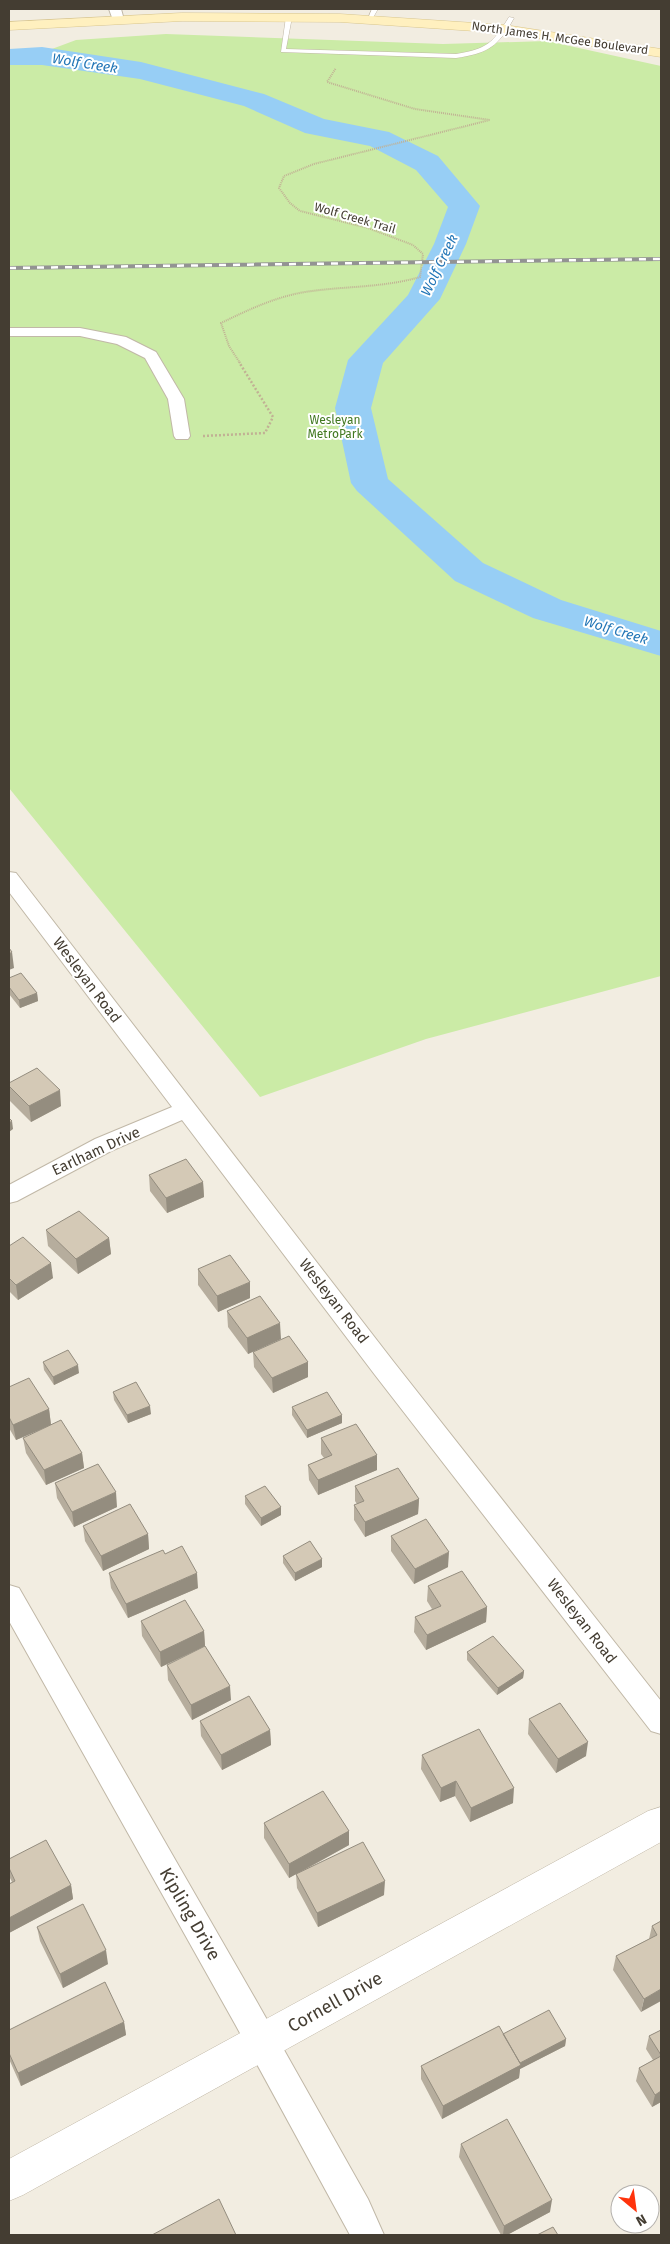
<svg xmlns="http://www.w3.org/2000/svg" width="670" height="2244" font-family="'Fira Sans',sans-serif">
<rect width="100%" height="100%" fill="#f2ede1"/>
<path fill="#cbeba6" d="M166,34l277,10 104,-3 114,25v910l-235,63 -166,58 -251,-309v-723l67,-25z"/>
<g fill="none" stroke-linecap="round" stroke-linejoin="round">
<path fill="#97cef5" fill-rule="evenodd" d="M42,47l99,15 123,32 60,25 65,13 49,24 42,50 -14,38 -26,55 -57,64 -12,45 17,71 95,84 78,37 100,31v25l-128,-38 -78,-37 -98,-90 -6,-8 -16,-75 13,-48 60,-65 26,-51 14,-37 -32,-37 -46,-24 -65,-13 -61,-27 -104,-27 -98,-14h-33v-16z"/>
<defs>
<path id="service" d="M372,9h6l-7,12h-4z
M289,15l3,2 -6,32 170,5c31,-5 37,-11 53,-37l5,1c-16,29 -26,35 -58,40l-175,-6 5,-35z"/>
<path id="minor" d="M109,9h12l3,11 -2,3h-8z
M9,328h71l46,9 30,15 28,47 6,37 -2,3h-12l-2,-3 -6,-37 -23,-41 -28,-14 -37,-8h-71z
M9,872l7,1 377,488 268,340v33l-10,-3 -276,-356 -193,-255 -71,31 -94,50 -8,2v-18l86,-46 77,-32 -163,-215z
M9,1585l10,3 238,414 111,197 16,36h-34l-115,-211 -226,-403z"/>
<path id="tertiary" d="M661,1807v35l-638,353 -14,6v-42l639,-348z"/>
<path id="secondary" d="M182,13l158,1 165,11 156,24v8l-156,-24 -165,-11 -158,-1 -173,9v-8z"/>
</defs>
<use href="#service" stroke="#c1b8a7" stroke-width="1"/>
<use href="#minor" stroke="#c1b8a7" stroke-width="2"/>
<use href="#tertiary" stroke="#c1b8a7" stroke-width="1"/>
<use href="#secondary" stroke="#d9c68f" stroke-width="1"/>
<path stroke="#c1b194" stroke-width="2" stroke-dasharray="1 1" stroke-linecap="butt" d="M240,363l-11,-17 -8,-23c27,-13 54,-26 84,-31 38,-6 77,-4 115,-15l3,-23 -10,-9 -45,-17 -68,-17 -10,-8 -11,-15 5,-12 30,-12 176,-44 -75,-11 -88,-27 9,-14"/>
<path stroke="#c1b194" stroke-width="2.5" stroke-dasharray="2 2" stroke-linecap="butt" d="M203,436l62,-3 8,-16 -34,-55"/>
<use href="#service" fill="#fff" fill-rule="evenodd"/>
<use href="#minor" fill="#fff" fill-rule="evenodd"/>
<use href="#tertiary" fill="#fff" fill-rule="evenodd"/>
<use href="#secondary" fill="#fff0bf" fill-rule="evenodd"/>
<defs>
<path id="rail" d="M9,268l652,-9"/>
</defs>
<use href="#rail" stroke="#939393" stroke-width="4"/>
<use href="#rail" stroke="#fff" stroke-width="2.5" stroke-dasharray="7" stroke-linecap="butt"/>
</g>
<path fill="#b6ad9d" d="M9,978l28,15 1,8 -18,7 -11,-14z
M9,1083l52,23 -30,16 -22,-22z
M149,1175l54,7 1,15 -37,16 -17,-22z
M46,1230l63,8 2,16 -33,20 -30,-28z
M9,1246l44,32 -35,22 -9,-9z
M198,1269l52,29 -32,14 -20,-27z
M227,1311l54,28 -33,15 -20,-27z
M253,1352l55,10v15l-35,16 -19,-26z
M43,1362l36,11 -25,12 -10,-15z
M9,1387l40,22 2,16 -35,15 -7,-12z
M113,1392l38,22 -23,9 -14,-23z
M292,1407l50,16 -35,15 -15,-23z
M23,1438l59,15 2,15 -38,17 -20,-32z
M321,1438l56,32 -59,25 -9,-15 -1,-15 16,-7 -3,-4z
M55,1483l62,24 -43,20 -17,-29z
M355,1486l64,13 -1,15 -53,23 -11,-17v-15l3,-1 -2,-3z
M245,1496l36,11v8l-20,11 -16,-22z
M83,1526l65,8 1,15 -46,22 -18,-30z
M391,1536l57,31 -34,17 -23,-33z
M283,1556l39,11 -27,14 -12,-18z
M109,1573l89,15 -70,30 -17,-30z
M428,1586l59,21 -1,15 -60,28 -12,-18 1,-15 17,-8 -5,-8z
M141,1621l63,10 1,15 -44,21 -19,-31z
M467,1652l57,19 -1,7 -26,17 -30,-35z
M167,1665l64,35 -39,20 -24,-40z
M529,1719l57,37 -30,17 -28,-39z
M200,1721l70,9 1,15 -49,25 -21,-34z
M422,1755l91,48 -43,19 -15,-26 -15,6 -19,-33z
M264,1823l85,8v14l-48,27 83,23 -66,32 -21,-39 -1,-14 -7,4 -25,-40z
M9,1859l62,26 2,14 -64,34v-49l3,-2 -3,-6z
M661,1921l-20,91 -28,-42 3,-14 33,-17 3,-13z
M37,1927l71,37 -45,24 -23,-47z
M124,2022l2,13 -105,51 -12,-27v-29z
M661,2030v72l-9,5 -16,-26 3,-13 14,-8 -7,-11 3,-13z
M503,2034l63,5 -1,7 -45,23 -1,9 -77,41 -21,-40v-13z
M461,2144l89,68 -43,23h-6l-42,-78z"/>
<path fill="#948d7f" d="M12,952l2,16 -5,2v-16z
M37,993l1,8 -18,7 -1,-8z
M60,1090l1,16 -30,16 -2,-16z
M12,1121l1,8 -4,3v-9z
M203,1182l1,15 -37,16 -1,-15z
M109,1238l2,16 -33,20 -2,-15z
M51,1263l2,15 -35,22 -2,-15z
M250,1282v16l-32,14 -1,-16z
M280,1323l1,16 -33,15 -1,-16z
M308,1362v15l-35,16 -1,-15z
M78,1365l1,8 -25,12 -1,-8z
M150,1406l1,8 -23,9 -1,-8z
M49,1409l2,16 -35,15 -3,-15z
M342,1415v8l-35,15v-8z
M82,1453l2,15 -38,17 -2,-15z
M377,1455v15l-59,25v-15z
M116,1492l1,15 -43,20 -2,-15z
M419,1499l-1,15 -53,23v-15z
M281,1507v8l-20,11v-8z
M148,1534l1,15 -46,22 -2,-15z
M449,1552l-1,15 -34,17 1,-15z
M322,1559v8l-27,14v-8z
M197,1573l1,15 -70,30 -2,-14z
M487,1607l-1,15 -60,28 1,-15z
M204,1631l1,15 -44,21 -1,-15z
M524,1671l-1,7 -26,17 1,-7z
M230,1686l1,14 -39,20 -1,-15z
M270,1730l1,15 -49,25 -1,-15z
M588,1742l-2,14 -30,17 2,-14z
M456,1781l-1,15 -15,6 1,-14z
M514,1788l-1,15 -43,19 1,-14z
M349,1831v14l-60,33v-14z
M385,1881l-1,14 -66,32 -1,-14z
M71,1885l2,14 -64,34v-15z
M106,1950l2,14 -45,24 -3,-14z
M661,1989v12l-20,11 3,-13z
M124,2022l2,13 -105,51 -3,-13z
M566,2039l-1,7 -45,23 -1,9 -77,41 1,-13 75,-42z
M661,2091v11l-9,5 3,-12z
M552,2200l-2,12 -43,23h-4l1,-9z"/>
<path fill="#d4c9b6" stroke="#948d7f" d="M9,948l3,4 -3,2z
M21,973l16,20 -18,7 -10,-13v-9z
M37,1068l23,22 -31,16 -20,-20v-3z
M9,1118l3,3 -3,2z
M186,1159l17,23 -37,16 -17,-23z
M79,1211l30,27 -33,21 -30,-29z
M23,1237l28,26 -35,22 -7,-7v-32z
M230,1255l20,27 -33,14 -19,-27z
M260,1296l20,27 -33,15 -20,-27z
M289,1336l19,26 -36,16 -19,-26z
M68,1350l10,15 -25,12 -10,-15z
M29,1378l20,31 -36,16 -4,-8v-30z
M136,1382l14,24 -23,9 -14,-23z
M327,1392l15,23 -35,15 -15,-23z
M61,1420l21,33 -38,17 -21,-32z
M356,1424l21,31 -59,25 -10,-15 24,-10 -11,-17z
M98,1464l18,28 -44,20 -17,-29z
M398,1468l21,31 -54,23 -11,-17 10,-4 -9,-15z
M265,1486l16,21 -20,11 -16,-22z
M130,1504l18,30 -47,22 -18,-30z
M426,1519l23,33 -34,17 -24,-33z
M310,1541l12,18 -27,14 -12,-17z
M182,1546l15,27 -71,31 -17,-31 54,-23 2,4z
M462,1571l25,36 -60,28 -12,-18 26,-11 -13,-20z
M185,1600l19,31 -44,21 -19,-31z
M493,1636l31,35 -26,17 -31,-36z
M205,1646l25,40 -39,19 -24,-40z
M249,1696l21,34 -49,25 -21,-34z
M560,1703l28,39 -30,17 -29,-40z
M479,1729l35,59 -43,20 -15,-27 -15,7 -19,-33z
M323,1791l26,40 -60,33 -25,-41z
M46,1840l25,45 -62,33v-34l6,-3 -6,-13v-9z
M363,1842l22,39 -68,32 -21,-39z
M83,1904l23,46 -46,24 -23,-47z
M661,1921v68l-17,10 -28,-43 41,-21 -5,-9z
M105,1982l19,40 -106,51 -9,-20v-23z
M549,2010l17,29 -46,24 -17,-29z
M499,2026l22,39 -78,41 -22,-40z
M661,2030v25l-12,-19z
M661,2056v35l-6,4 -16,-27z
M507,2119l45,81 -48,26 -43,-82z
M219,2199l17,36h-84z
M553,2227l5,8h-21z"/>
<g text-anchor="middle" stroke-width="4" stroke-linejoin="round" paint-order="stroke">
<g font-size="12" fill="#443d32" stroke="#fff">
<text transform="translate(560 38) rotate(8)" y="4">North James H. McGee Boulevard</text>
<text transform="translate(355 218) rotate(16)" y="4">Wolf Creek Trail</text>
</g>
<g font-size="12" fill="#427922" stroke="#fff">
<text x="335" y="424">Wesleyan<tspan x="335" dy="14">MetroPark</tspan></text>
</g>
<g font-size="14" font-style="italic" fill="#2477b7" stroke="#fff">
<text transform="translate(85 63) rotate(9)" y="5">Wolf Creek</text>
<text transform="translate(439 265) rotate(-64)" y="5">Wolf Creek</text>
<text transform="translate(616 630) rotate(17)" y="5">Wolf Creek</text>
</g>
<g font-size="15" fill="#443d32" stroke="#fff">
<text transform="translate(87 980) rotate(53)" y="5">Wesleyan Road</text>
<text transform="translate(96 1151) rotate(-25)" y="5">Earlham Drive</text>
<text transform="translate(334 1301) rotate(52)" y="5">Wesleyan Road</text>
<text transform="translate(582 1621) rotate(52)" y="5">Wesleyan Road</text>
</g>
<g font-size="18" fill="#443d32" stroke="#fff">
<text transform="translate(190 1914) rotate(60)" y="6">Kipling Drive</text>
<text transform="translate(335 2002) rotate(-29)" y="6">Cornell Drive</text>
</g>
</g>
<rect width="670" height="2244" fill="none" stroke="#443d32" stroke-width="20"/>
<g transform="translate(635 2209) rotate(151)"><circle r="24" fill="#ffffff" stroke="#b4b1ad"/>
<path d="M0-4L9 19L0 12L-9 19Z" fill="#ff330c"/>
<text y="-8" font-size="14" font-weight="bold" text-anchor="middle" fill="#443d32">N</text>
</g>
</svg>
